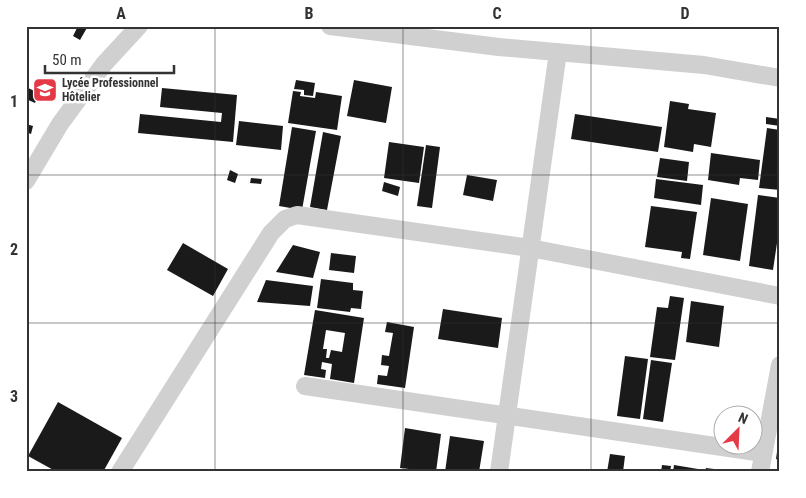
<svg xmlns="http://www.w3.org/2000/svg" width="806" height="498" font-family="'Roboto Condensed',sans-serif">
<rect width="100%" height="100%" fill="#fff"/>
<path fill="#1a1a1a" fill-rule="evenodd" d="M78,26h10l-8,14 -7,-4z
M296,80l19,3 -2,13 -9,-1v-5l-10,-1z
M354,80l38,7 -6,36 -39,-7z
M26,87l13,6 -4,10 -9,-4z
M162,88l75,7 -4,47 -95,-9 2,-19 81,8 1,-9 -62,-6z
M293,91l8,1 -1,4 15,2 1,-6 26,4 -5,34 -49,-7z
M670,101l19,3 -1,5 28,4 -5,34 -17,-3 -1,8 -29,-5z
M575,114l87,13 -4,25 -87,-13z
M766,117l14,2v7l-14,-2z
M239,121l44,5 -2,24 -45,-5z
M26,124l7,2 -2,8 -5,-2z
M292,127l24,4 -14,79 -23,-4z
M767,128l13,2v60l-21,-2z
M323,132l18,4 -14,74 -17,-3z
M389,142l35,5 -5,36 -35,-5z
M426,145l14,2 -8,61 -15,-2z
M711,153l49,7 -2,20 -18,-2 -1,7 -31,-5z
M660,158l29,4 -2,19 -30,-4z
M230,170l8,4 -3,9 -8,-3z
M467,175l30,5 -4,21 -30,-6z
M251,178l11,1 -1,5 -11,-1z
M656,179l47,6 -2,20 -47,-7z
M384,182l16,5 -2,9 -16,-5z
M758,195l22,3v25l-7,47 -24,-4z
M711,198l37,6 -8,57 -37,-6z
M651,206l46,6 -7,47 -9,-1 1,-6 -37,-5z
M183,243l45,26 -15,27 -46,-26z
M293,245l27,7 -7,26 -37,-6z
M331,253l25,3 -2,17 -25,-3z
M321,279l32,4v7l10,1 -2,18 -10,-1 -1,4 -33,-4z
M266,280l47,6 -3,20 -53,-4z
M670,296l14,2 -9,62 -25,-3 7,-50 11,1z
M691,301l33,5 -5,41 -33,-5z
M443,309l59,9 -4,30 -60,-9z
M315,310l49,8 -10,65 -24,-4 2,-15 -10,-2 -1,7 5,1 -1,8 -21,-3zM326,330l19,3 -3,19 -11,-2 -2,8h-3l1,-9h-4z
M387,322l27,5 -9,61 -28,-4 1,-9 9,1 2,-10 -8,-1 1,-10 7,1 4,-23 -8,-1z
M625,356l23,3 -8,60 -23,-3z
M651,360l21,3 -9,59 -20,-3z
M58,402l64,36 -19,34h-46l-29,-16z
M405,428l36,6 -5,38 -36,-4z
M450,436l34,5 -5,31h-34z
M777,452h3v8l-4,-1z
M610,454l15,2 -2,16h-16z
M662,465l9,1 -1,6h-9z
M674,465l24,4v3h-25z
M706,468l8,1v3h-9z"/>
<g fill="none" stroke-linecap="round" stroke-linejoin="round">
<path stroke="#d0d0d0" stroke-width="18" d="M330,26l169,21 205,18 76,13
M26,181l34,-57 44,-60 35,-38
M305,386l458,67
M120,472l151,-239 14,-14 12,-4 233,33 250,48
M499,472l59,-420
M760,472l20,-107"/>
</g>
<path fill="none" stroke="#333" stroke-width="1" stroke-opacity="0.55" d="M215,26v446M403,26v446M591,26v446M26,175h754M26,323h754"/>
<defs>
<symbol id="school-square" viewBox="-11 -11 22 22"><rect x="-9" y="-9" width="18" height="18" rx="4" fill="#e63946" stroke="#fff"/><path d="M0-5L7-2L0 1L-7-2ZM-4 1L0 2.5L4 1V4Q0 6-4 4Z" fill="#fff"/></symbol>
</defs>
<g fill-rule="evenodd">
<use href="#school-square" x="31" y="76" width="28" height="28"/>
</g>
<g text-anchor="middle" stroke-width="5" stroke-linejoin="round" paint-order="stroke">
<g font-size="12" font-weight="bold" fill="#333" stroke="#fff" text-anchor="start">
<text x="62" y="87">Lycée Professionnel<tspan x="62" dy="14">Hôtelier</tspan></text>
</g>
</g>
<rect width="806" height="498" fill="none" stroke="#ffffff" stroke-width="55"/>
<g transform="translate(738 430) rotate(24)"><circle r="24" fill="#ffffff" stroke="#adadad"/>
<path d="M0-4L9 19L0 12L-9 19Z" fill="#e63946"/>
<text y="-8" font-size="14" font-weight="bold" text-anchor="middle" fill="#333333">N</text>
</g>
<path d="M45 65v8h129v-8" fill="none" stroke="#333333" stroke-width="2.5"/>
<text x="52" y="65" font-size="15" fill="#333333" stroke="#ffffff" stroke-width="4" paint-order="stroke">50 m</text>
<rect x="28" y="28" width="750" height="442" fill="none" stroke="#333" stroke-width="2"/>
<g font-size="16" text-anchor="middle" font-weight="bold" fill="#333">
<text x="121" y="19">A</text>
<text x="309" y="19">B</text>
<text x="497" y="19">C</text>
<text x="685" y="19">D</text>
<text x="14" y="107">1</text>
<text x="14" y="255">2</text>
<text x="14" y="402">3</text>
</g>
</svg>
